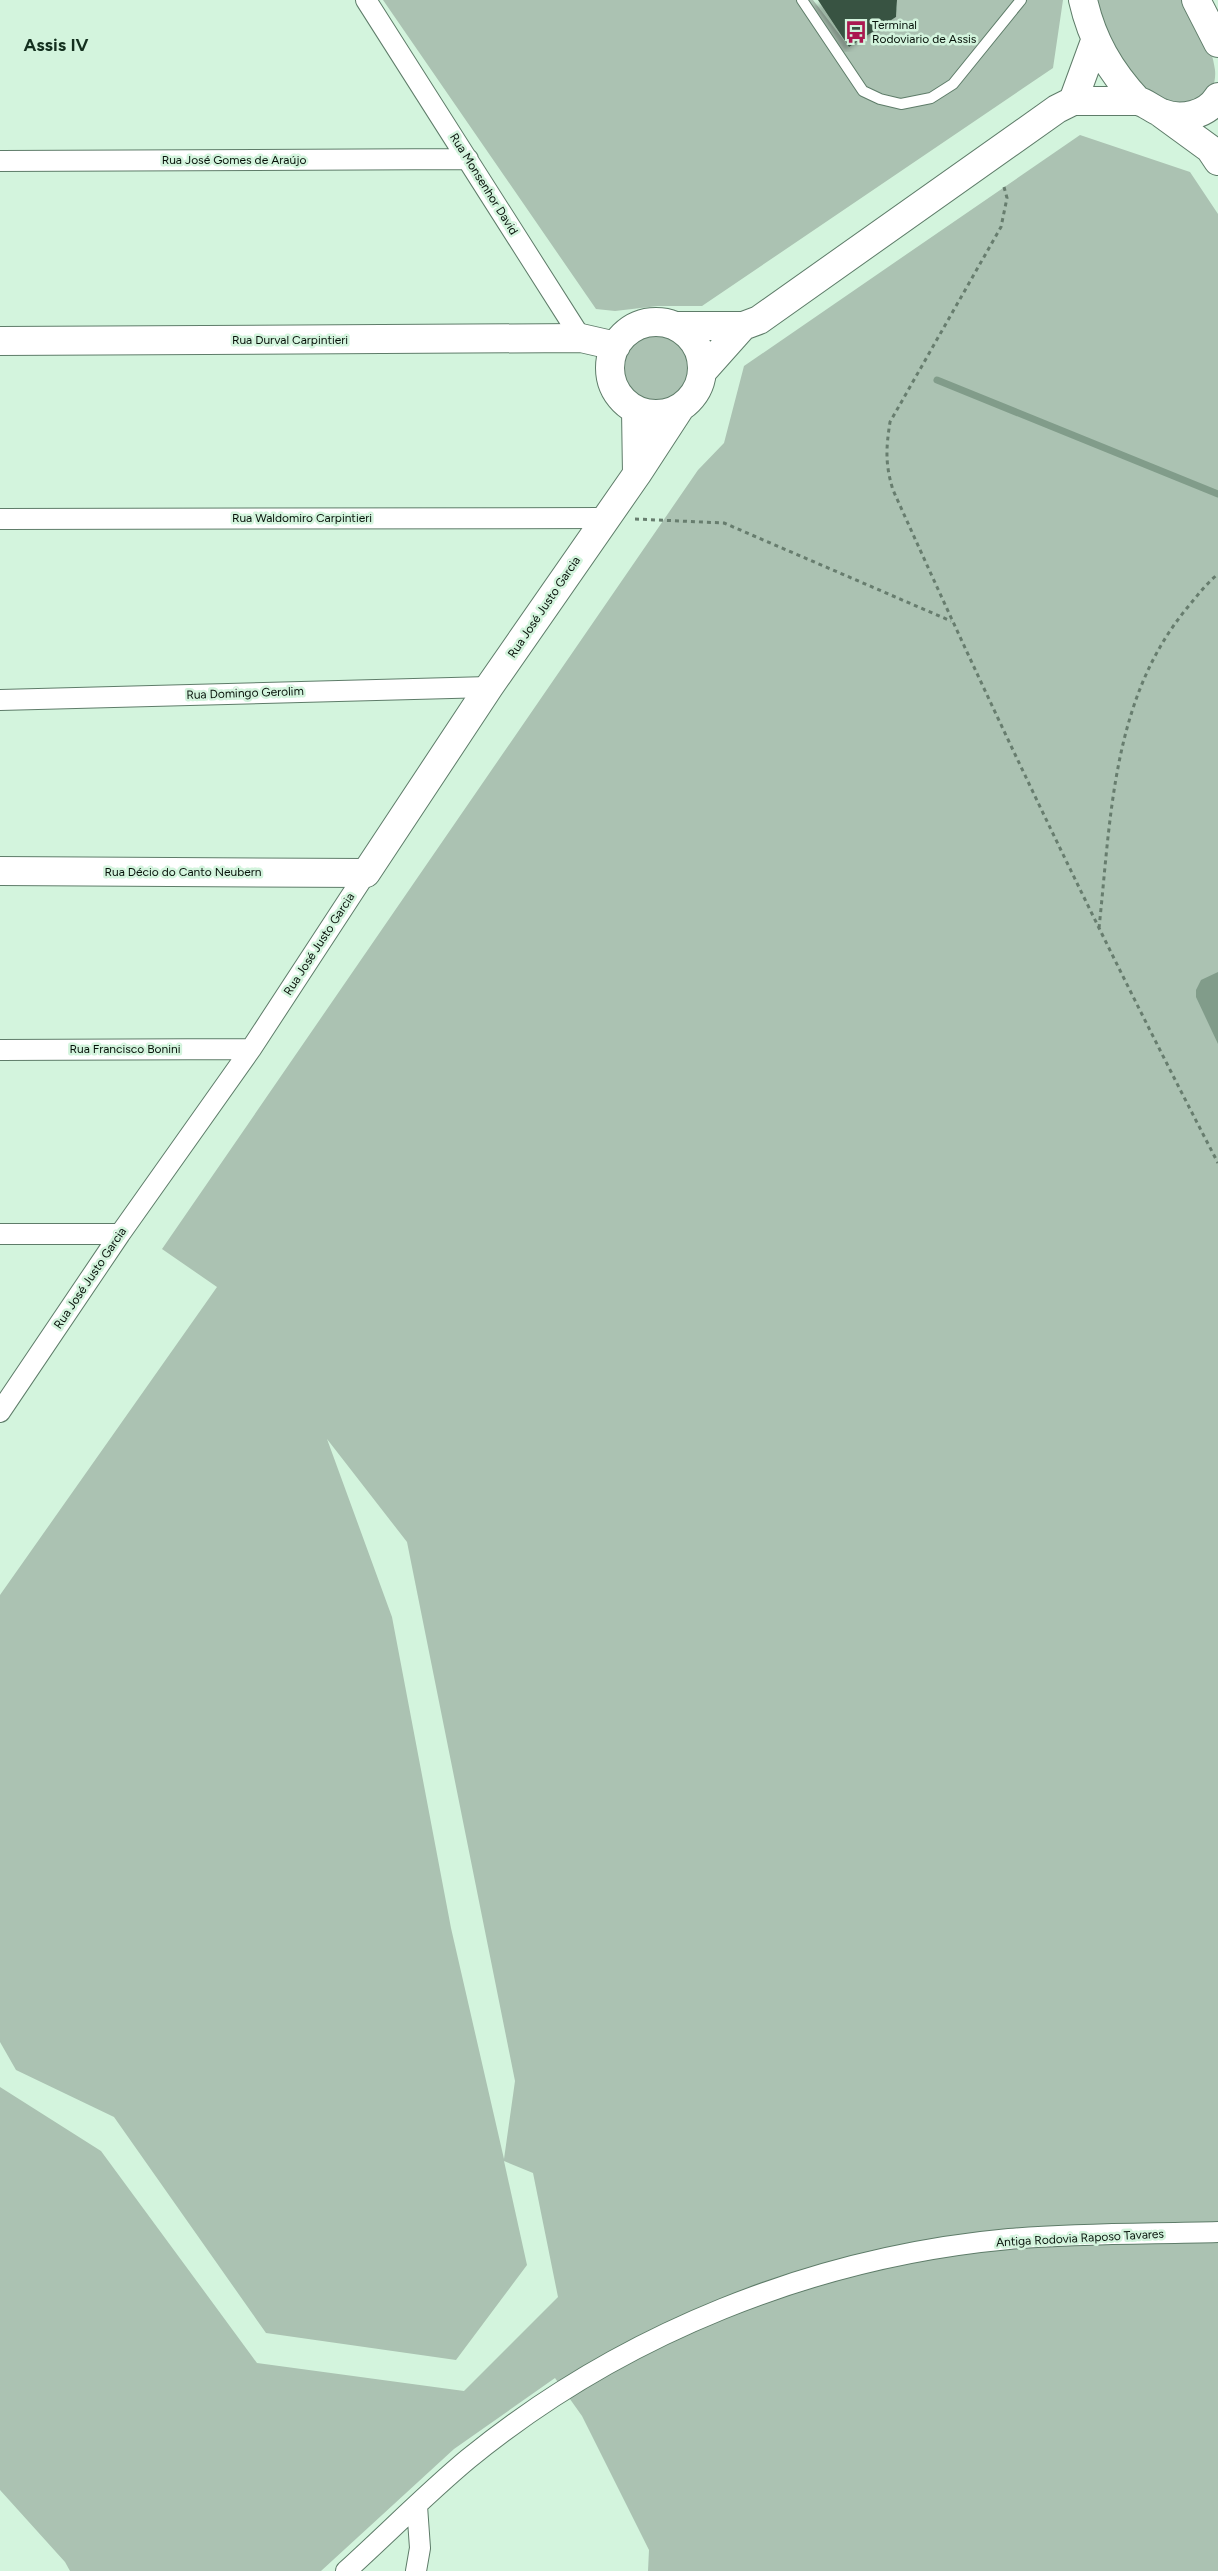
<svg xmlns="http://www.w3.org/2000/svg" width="1218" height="2571" font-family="Figtree,sans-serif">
<defs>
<filter id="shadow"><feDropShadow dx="-4.5" dy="4.5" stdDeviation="2.5" flood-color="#0004"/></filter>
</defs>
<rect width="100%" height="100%" fill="#d3f4dd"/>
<path fill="#abc2b2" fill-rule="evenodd" d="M383,0h430l36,47 47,-30 1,-17h166l-10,68 -351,238h-44l-43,5 -19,-2z
M1093,0h91c13,22 28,44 31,70 2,23 -13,31 -32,33 -3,1 -9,2 -12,2 -11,-3 -32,-22 -39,-30 -20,-22 -28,-49 -39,-75z
M1080,135l110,37 28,42v2357h-570l1,-21 -67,-134 -27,-38 -101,71 -133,122h-251l-5,-9 -65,-72v-403l101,64 156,212 207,28 94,-94 -25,-124 -29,-12 23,104 -71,95 -190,-27 -152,-216 -98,-47 -16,-28v-447l217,-308 -55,-38 536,-779 26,-27 20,-77zM327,1439l80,103 108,539 -11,78 -53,-231 -59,-311z
M654,328l28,9 14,26 -9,28 -26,14 -28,-9 -14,-26 9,-28z"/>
<path fill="#819c8a" d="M1218,972v72l-22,-47v-7l5,-10z"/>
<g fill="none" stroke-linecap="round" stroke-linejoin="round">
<path stroke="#819c8a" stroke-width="7" d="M937,380l281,114"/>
</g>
<path fill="#395242" filter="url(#shadow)" d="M818,0h79l-1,17 -47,30z"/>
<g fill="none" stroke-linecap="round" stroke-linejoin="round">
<defs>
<path id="lane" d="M802,0l61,91 17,8 21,5 30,-6 22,-14 68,-84"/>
<path id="street" d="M366,0l215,338
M0,161l468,-2
M0,519l605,-1
M0,700l489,-13
M0,1050l251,-1
M0,1234h120
M0,1412l120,-178 131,-185 115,-176
M346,2571c41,-37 80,-77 122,-112 153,-125 345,-202 541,-220 69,-6 140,-5 209,-7
M416,2571l4,-23 -3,-42"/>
<path id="secondary" d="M1083,0c9,40 27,71 55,101
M1196,0l22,43
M1073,101l22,-60
M1162,114l48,35 8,12
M610 368a46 46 0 1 1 92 0a46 46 0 1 1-92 0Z
M676,326h67l16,-6 298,-211 16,-8h65c9,2 15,9 24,12 19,8 45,2 56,-16
M0,341l581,-3 35,8
M702,372l41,-46
M636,410l1,64
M0,871l366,2 123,-186 148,-213 43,-66"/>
</defs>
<use href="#lane" stroke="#5e7c69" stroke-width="12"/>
<use href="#street" stroke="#5e7c69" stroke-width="22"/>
<use href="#secondary" stroke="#5e7c69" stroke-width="30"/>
<path stroke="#677d6e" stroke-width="3" stroke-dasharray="4 4" stroke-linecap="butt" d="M1004,187l3,11 -6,29 -111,195c-4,26 -5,42 3,68 102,227 210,452 325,673
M635,519l89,4 227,98
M1099,928c12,-111 13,-229 88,-320 10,-12 19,-24 31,-34"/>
<use href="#lane" stroke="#fff" stroke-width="10"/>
<use href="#street" stroke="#fff" stroke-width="20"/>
<use href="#secondary" stroke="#fff" stroke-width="28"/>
</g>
<defs>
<symbol id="bus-bare" viewBox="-9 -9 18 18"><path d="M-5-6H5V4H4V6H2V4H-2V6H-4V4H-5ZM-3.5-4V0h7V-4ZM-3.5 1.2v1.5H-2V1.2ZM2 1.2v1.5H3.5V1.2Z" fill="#ab1950" stroke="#d3f4dd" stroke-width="2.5" paint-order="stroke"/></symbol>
</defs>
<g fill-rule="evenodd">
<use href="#bus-bare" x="840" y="16" width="32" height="32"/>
</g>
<g text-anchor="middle" stroke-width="5" stroke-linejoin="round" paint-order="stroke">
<g font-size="12" fill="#07120a" stroke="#d3f4dd" text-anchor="start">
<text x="872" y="29">Terminal<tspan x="872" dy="14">Rodoviario de Assis</tspan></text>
</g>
<g font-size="12" fill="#07120a" stroke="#d3f4dd">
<text x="234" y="164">Rua José Gomes de Araújo</text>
<text transform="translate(484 184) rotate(58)" y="4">Rua Monsenhor David</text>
<text x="290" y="344">Rua Durval Carpintieri</text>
<text x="302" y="522">Rua Waldomiro Carpintieri</text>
<text transform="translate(544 607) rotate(-56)" y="4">Rua José Justo Garcia</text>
<text transform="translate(245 693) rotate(-2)" y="4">Rua Domingo Gerolim</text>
<text x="183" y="876">Rua Décio do Canto Neubern</text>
<text transform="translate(319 944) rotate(-57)" y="4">Rua José Justo Garcia</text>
<text x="125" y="1053">Rua Francisco Bonini</text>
<text transform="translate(90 1278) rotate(-56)" y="4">Rua José Justo Garcia</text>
<text transform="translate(1080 2238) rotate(-3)" y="4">Antiga Rodovia Raposo Tavares</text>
</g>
<g font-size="18" font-weight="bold" fill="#14301f" stroke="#d3f4dd">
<text x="56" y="51">Assis IV</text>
</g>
</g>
</svg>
